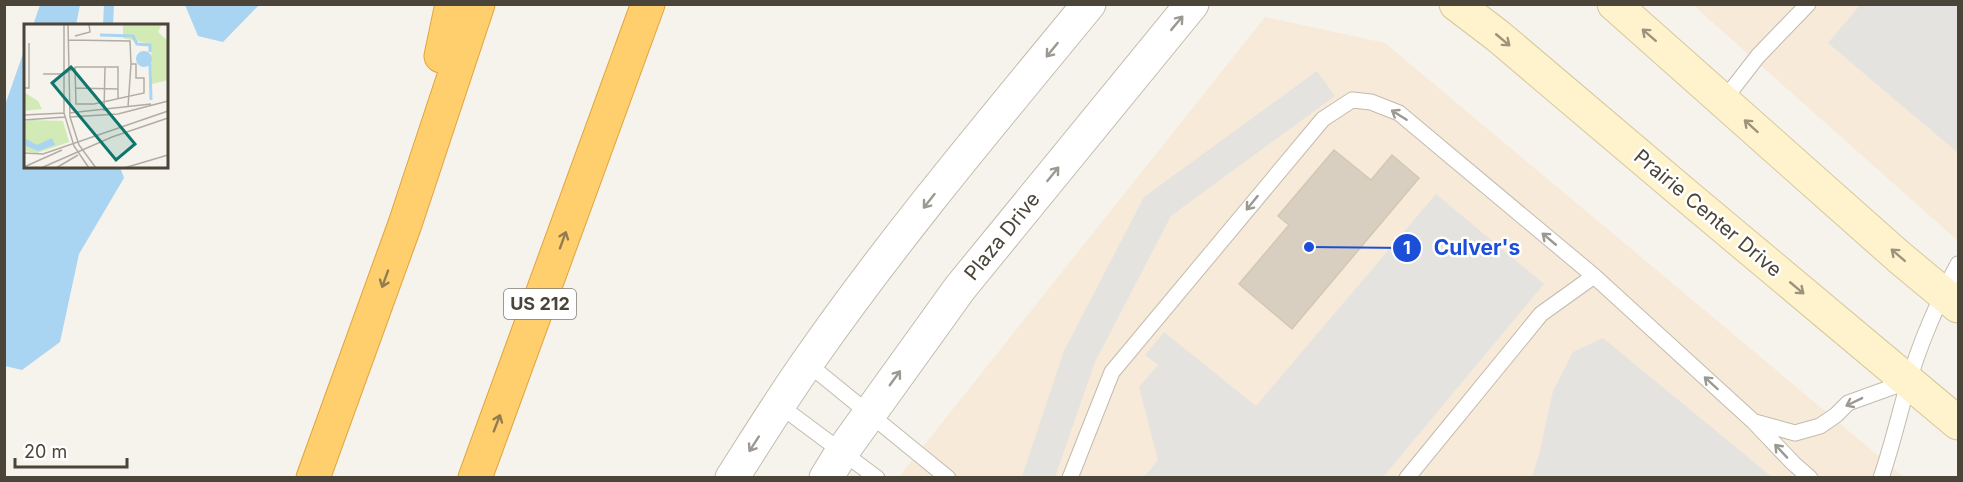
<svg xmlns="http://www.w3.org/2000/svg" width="1963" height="482" font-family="Inter,sans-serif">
<rect width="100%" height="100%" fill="#f6f3ec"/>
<path fill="#f7ead8" d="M1693,5h265v236z
M1265,17l120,26 519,434 -1006,1z"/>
<path fill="#e5e3e0" d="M1860,5h98v148l-130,-110z
M1317,71l18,25 -164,120 -76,146 -40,115h-33l42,-126 80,-154z
M1436,194l108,90 -161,193h-239l14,-17 -19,-73 19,-22 -13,-10 19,-23 92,74z
M1603,338l169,139h-240l7,-22 14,-64 20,-39z"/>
<path fill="#a9d4f2" d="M40,5h40l-4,20h-43z
M185,5h74l-36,37 -25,-6z
M25,48l1,118 94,1 4,11 -45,76 -19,88 -38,28 -17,-4v-261z"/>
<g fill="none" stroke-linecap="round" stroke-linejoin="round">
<path stroke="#a9d4f2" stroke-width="10" d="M108,26l1,-22"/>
</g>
<path fill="#d8cfc1" stroke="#d3c7b4" stroke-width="1.5" d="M1334,150l37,30 21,-25 27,23 -127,151 -53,-45 50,-59 -11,-9z"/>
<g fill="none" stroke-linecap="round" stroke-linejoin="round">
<defs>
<path id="service" d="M1723,101l35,-45 50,-52
M807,363l141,115
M779,405l98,73
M1755,422l40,11 25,-7 16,-11 12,-12 61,-22
M1070,478l42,-106 211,-253 29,-19 19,2 28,11 195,163 160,146 39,41 17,15
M1407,478l134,-164 53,-38
M1881,478c11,-32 18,-63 27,-94 11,-39 31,-85 50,-120"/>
<path id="tertiary" d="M732,478c25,-39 49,-78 75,-115 87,-125 185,-241 282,-359
M826,478l16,-26 118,-164 232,-284"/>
<path id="secondary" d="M1456,4l42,32 190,161 270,226
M1614,4l285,253 59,49"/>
<path id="motorway" d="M441,56l11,-52
M313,478l92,-254 73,-220
M475,478l173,-474"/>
</defs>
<use href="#service" stroke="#c2bbae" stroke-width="17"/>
<use href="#tertiary" stroke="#c2bbae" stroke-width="35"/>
<use href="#secondary" stroke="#d6c79b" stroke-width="35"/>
<use href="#motorway" stroke="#e0a43c" stroke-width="35"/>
<use href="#service" stroke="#fff" stroke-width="15"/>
<use href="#tertiary" stroke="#fff" stroke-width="33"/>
<use href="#secondary" stroke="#fff3cd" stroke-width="33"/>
<use href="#motorway" stroke="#ffcf6e" stroke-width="33"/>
</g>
<defs><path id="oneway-shaft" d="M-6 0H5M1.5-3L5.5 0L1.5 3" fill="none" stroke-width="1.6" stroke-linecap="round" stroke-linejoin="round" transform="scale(1.5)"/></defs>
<g stroke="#9c9892">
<use href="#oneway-shaft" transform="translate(1177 23) rotate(-50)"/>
<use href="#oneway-shaft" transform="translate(1052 50) rotate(129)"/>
<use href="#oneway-shaft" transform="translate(1399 115) rotate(-148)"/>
<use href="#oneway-shaft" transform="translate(1053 174) rotate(-51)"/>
<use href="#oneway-shaft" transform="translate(929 201) rotate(128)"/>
<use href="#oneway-shaft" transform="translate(1252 203) rotate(129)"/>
<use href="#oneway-shaft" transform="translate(1549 239) rotate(-140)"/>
<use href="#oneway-shaft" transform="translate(895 378) rotate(-54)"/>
<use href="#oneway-shaft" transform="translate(1711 383) rotate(-138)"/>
<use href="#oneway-shaft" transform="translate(1854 402) rotate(154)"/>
<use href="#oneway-shaft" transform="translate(754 444) rotate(123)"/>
<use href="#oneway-shaft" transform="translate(1781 451) rotate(-133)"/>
</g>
<g stroke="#9c937c">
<use href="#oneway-shaft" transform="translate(1649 35) rotate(-139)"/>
<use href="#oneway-shaft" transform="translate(1503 40) rotate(40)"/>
<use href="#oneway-shaft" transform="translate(1751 126) rotate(-138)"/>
<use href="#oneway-shaft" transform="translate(1898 255) rotate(-139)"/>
<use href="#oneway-shaft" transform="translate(1797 288) rotate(40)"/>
</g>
<g stroke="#937c4e">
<use href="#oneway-shaft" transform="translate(563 240) rotate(-70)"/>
<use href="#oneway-shaft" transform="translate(385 279) rotate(110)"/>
<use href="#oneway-shaft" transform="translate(497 423) rotate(-69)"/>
</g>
<g text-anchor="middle" stroke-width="5" stroke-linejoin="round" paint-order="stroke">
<rect fill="#fff" stroke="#817c74" stroke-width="1.5" x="504" y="289" width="72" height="30" rx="4.5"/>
<g font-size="18" font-weight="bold" fill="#4b4439">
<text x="540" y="310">US 212</text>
</g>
<g font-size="20" fill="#4b4439" stroke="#fff">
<text transform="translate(1708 213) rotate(40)" y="7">Prairie Center Drive</text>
<text transform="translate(1002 236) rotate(-51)" y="7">Plaza Drive</text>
</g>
</g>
<g transform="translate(24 24)">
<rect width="144" height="144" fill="#f6f3ec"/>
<path d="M99,0h39l-4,8 10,9v39l-16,4 -1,-40 -28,-6zM0,68l14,9 4,8 -18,2zM7,96l32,1 6,21 -32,11 -13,-2v-29z" fill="#d2eab5"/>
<path d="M112 35a8 8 0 1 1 16 0a8 8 0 1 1-16 0ZM28,114l3,7 -17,6 -12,-5v-7l11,6z" fill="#a9d4f2"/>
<path fill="none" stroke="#a9d4f2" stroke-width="3" d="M76,11l33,1 4,8 13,1v7M126,39l1,37"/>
<path fill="none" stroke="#b2ada4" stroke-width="1.5" d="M40,0v89l10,33 15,22M44,0l2,93 9,28 17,23M51,12l15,-4 -1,-8M44,16l62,1 1,23h5v14h8v15l-50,11h-18l-1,-36M19,50h21l12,-7h42v31M0,64h5v-45M51,64l43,1M104,83l3,-43M80,87l1,-44M45,89l82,-9M0,91l40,-2M46,93l48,-3 50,-13M0,96l41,-3M0,129l19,1 125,-43M0,143l38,-17M17,144l71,-31 56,-19M32,144l22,-13M100,144l44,-13"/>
<path fill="#0f766e" fill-opacity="0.15" stroke="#0f766e" stroke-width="3" d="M47,43l64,77 -19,16 -64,-77z"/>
<rect width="144" height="144" fill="none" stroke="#4b4439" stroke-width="3"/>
</g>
<path fill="none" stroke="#1d4ed8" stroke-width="2" d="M1309 247L1407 248"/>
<g fill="#1d4ed8" stroke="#fff" stroke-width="2">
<circle cx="1309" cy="247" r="6"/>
<circle cx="1407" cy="248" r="15"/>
</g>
<g font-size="18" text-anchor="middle" font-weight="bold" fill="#fff">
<text x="1407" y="254">1</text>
</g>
<g font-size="21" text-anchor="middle" font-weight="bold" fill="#1d4ed8" stroke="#fff" stroke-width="5" stroke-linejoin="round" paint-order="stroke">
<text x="1477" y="255">Culver's</text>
</g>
<rect width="1963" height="482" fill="none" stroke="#4b4439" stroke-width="12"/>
<path d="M15 458v9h112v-9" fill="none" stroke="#4b4439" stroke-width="3"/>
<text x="24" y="458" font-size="18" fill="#4b4439" stroke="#ffffff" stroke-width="4.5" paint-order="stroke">20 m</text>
</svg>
